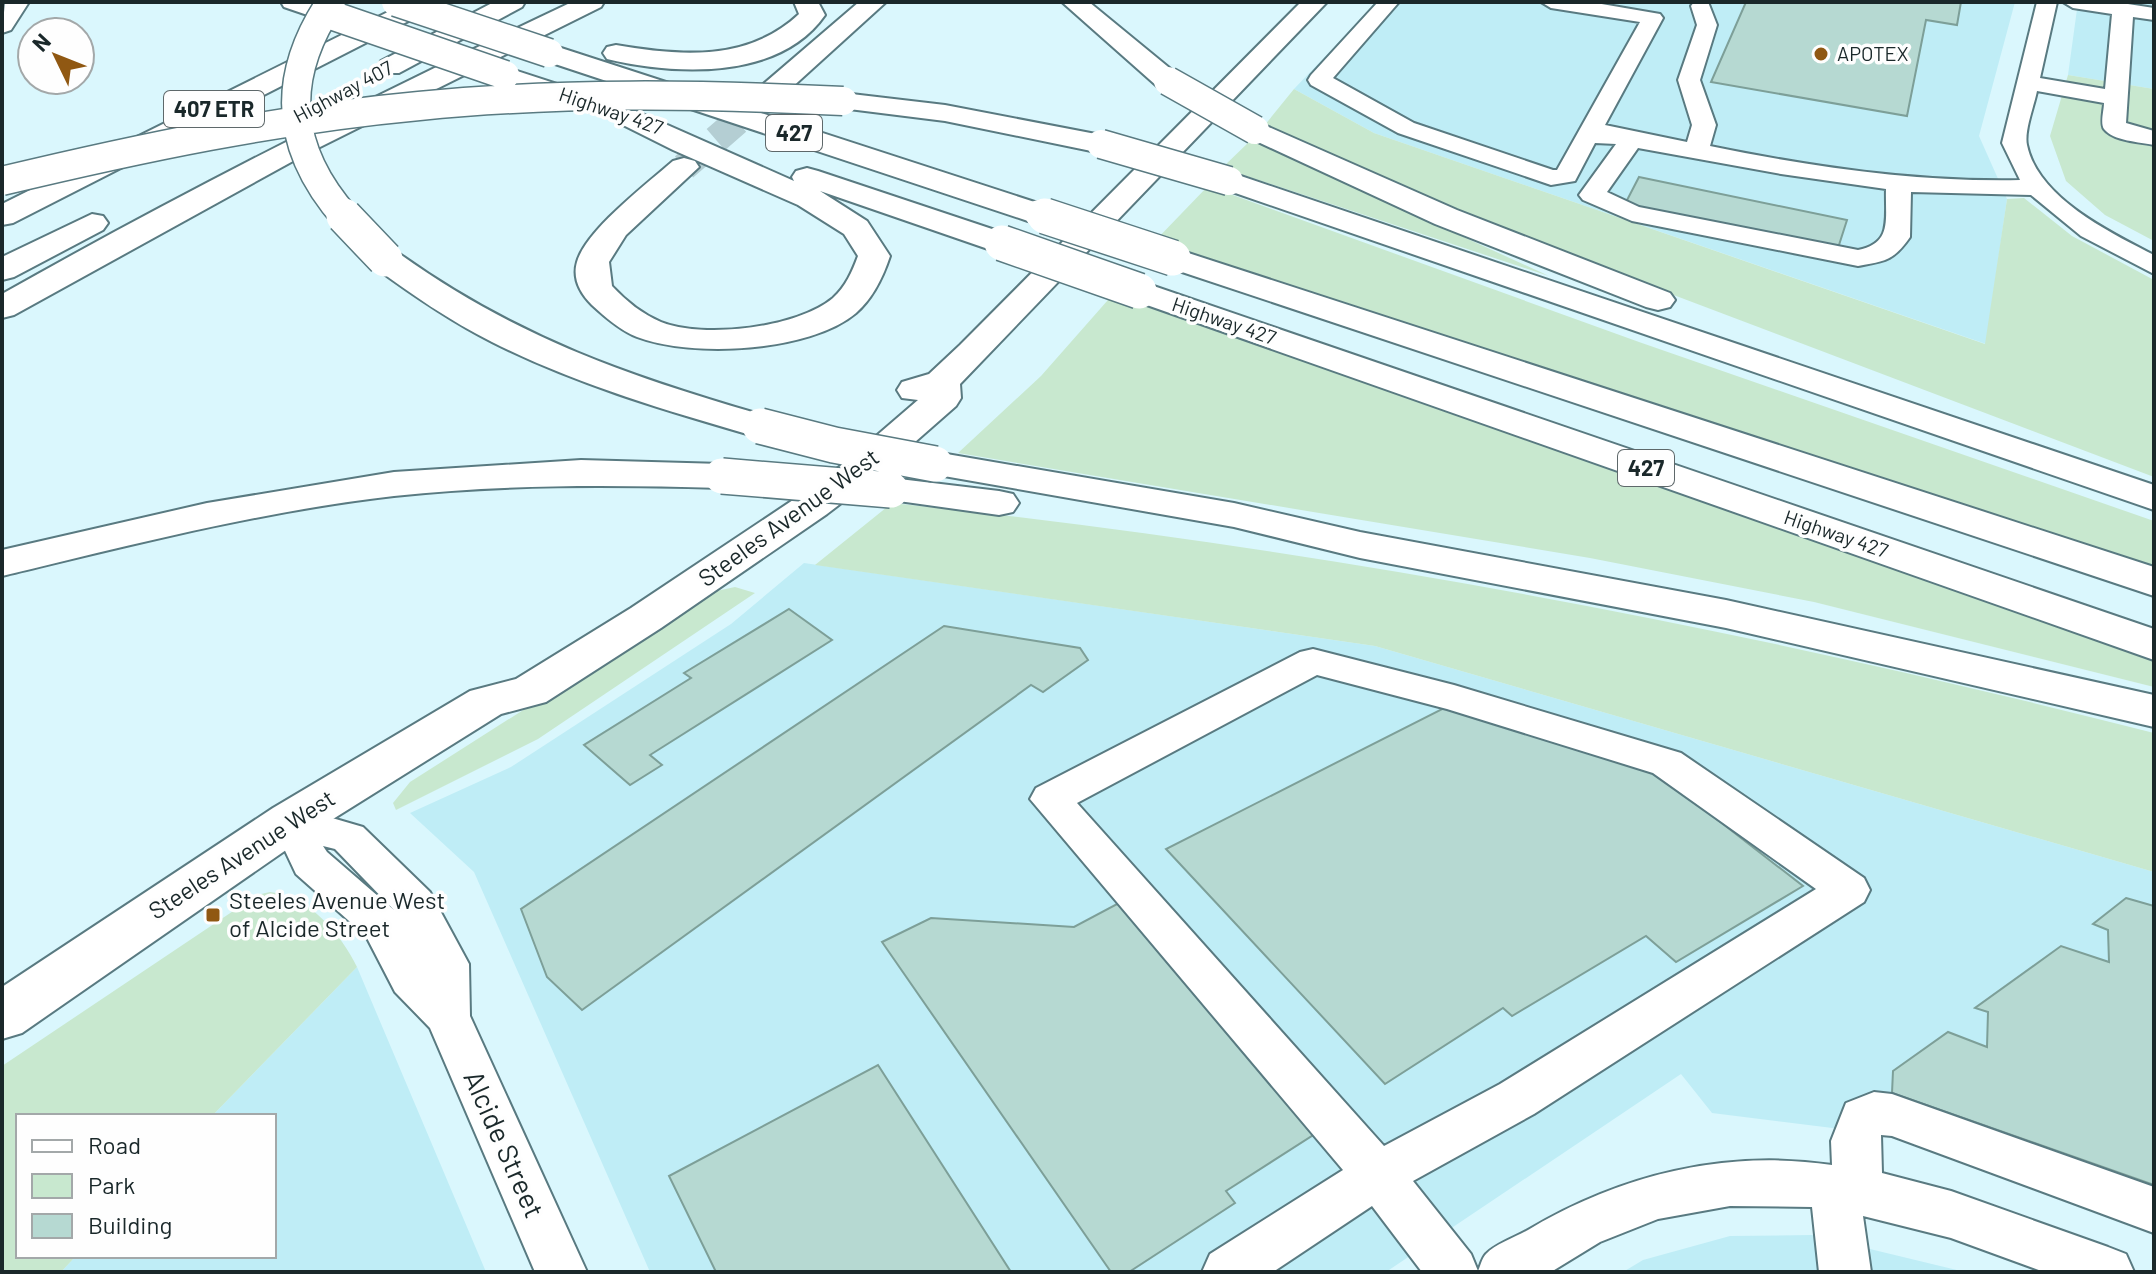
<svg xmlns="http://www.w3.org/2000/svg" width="2156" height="1274" font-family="Barlow,sans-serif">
<rect width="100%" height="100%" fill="#daf7fd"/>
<path fill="#bfedf6" d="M1377,2h638l-36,134 28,63 -21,145 -612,-211 -80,-44z
M2078,2h76v87l-86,-14z
M804,563l571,83 779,226v359l-265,-96 -177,-22 -31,-39 -295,198h-736l-176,-400 -64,-59 101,-46 220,-143z
M357,967l129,305h-425l15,-16h198v-140h-62z
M1812,1235l153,37h-342l20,-12 87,-24z"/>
<path fill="#c8e8cf" d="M2068,75l86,14v152l-49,-26 -39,-34 -16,-45z
M1294,89l80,44 611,211 22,-145 17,-1 48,38 82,44v197l-705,-267 -185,-84z
M1251,140l298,136 -327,-108z
M1208,186l431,156 515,179v50l-1000,-329z
M1115,292l1039,362v33l-340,-85 -224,-44 -632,-105 83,-77z
M892,503c426,44 847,124 1262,230v139l-779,-226 -560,-81z
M735,587l20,6 -217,146 -142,71 -3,-7 17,-21 297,-189z
M270,892c39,4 71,42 87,75l-145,149h-194v140h58l-15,16h-59v-206l255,-171z"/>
<path fill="#b6d9d2" stroke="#7d9f98" stroke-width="2" d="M1746,2h215l-4,23 -31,-5 -19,96 -196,-34z
M1639,177l208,43 -9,28 -213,-44z
M789,609l43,31 -182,115 12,10 -32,20 -46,-40 107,-67 -7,-5z
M944,626l136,22 8,12 -45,32 -12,-7 -449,325 -35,-33 -26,-68z
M1450,705l192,56 161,125 -127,76 -30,-26 -134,80 -9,-8 -118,76 -219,-235z
M1134,895l198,228 -106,68 9,12 -106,69h-18l-229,-330 49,-24 143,9z
M2126,898l28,8v279l-262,-92 1,-22 55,-39 39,15 1,-35 -13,-4 86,-62 48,16 -1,-32 -15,-6z
M878,1065l133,207h-295l-47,-96z"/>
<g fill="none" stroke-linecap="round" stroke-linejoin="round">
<path stroke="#b4ced3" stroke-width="28" stroke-dasharray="28 14" stroke-linecap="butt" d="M684,167l73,-63"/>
<defs>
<path id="minor" d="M1378,2h21l-66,76 81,45 139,47h4l83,-148 -89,-14 -10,-6h49l70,12 3,4 -58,107 82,17 5,-17 -14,-45 19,-55 -6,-19 3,-4h14l9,23 -17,55 16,45 -6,21c103,21 205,36 310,34l-18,-37 35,-141h20l-17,76 65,11 7,-75 -39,-6 -10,-6h52l39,6v12l-21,-3 -7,106 28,8v14c-14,-3 -41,-4 -50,-16 -4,-6 0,-19 0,-26l-67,-12c-3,15 -13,40 -10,54 11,53 84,88 127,110v19l-73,-38 -50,-41 -120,-3 -1,45c-17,24 -24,24 -52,29l-226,-45 -49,-21 -4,-5 37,-51 -21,-1 -20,38 -24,4 -153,-52 -87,-48 -3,-5 3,-5zM1638,148l143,26 105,15c-1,30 7,54 -28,61l-219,-43 -32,-15z
M1313,649l141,36 227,68 183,125 6,12 -6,12 -330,212 -121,67 58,73 7,17c2,-4 4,-13 8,-17 9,-10 30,-17 42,-24 92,-55 197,-81 304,-65l-1,-24 15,-38 28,-11 18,2 262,93v46l-262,-97 -11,-1 1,38 69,18 157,56 18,7 8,18h-90l-93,-34 -88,-22 8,56h-52l-7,-65 -82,-1 -72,13 -58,23 -49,30h-129l-50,-66 -99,66h-71l8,-18 133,-84 -313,-371 6,-11 264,-136zM1317,675l130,34 206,64 163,116 -316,195 -116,62 -307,-343z
M291,806l72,21 67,65 39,72 1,52 117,256h-52l-105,-244 -35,-36 -29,-56 -70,-62 -25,-53 6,-11zM323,846l12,3 59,61 -67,-58z"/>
<path id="major" d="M1301,2h26l-367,382 1,14 -5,8 -82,72 -47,36 -166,114 -115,74 -45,12 -192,120 -287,199 -20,6v-52l271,-179 197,-117 46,-12 115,-71 168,-112 47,-34 72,-62 -16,-2 -5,-8 5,-8 27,-8 31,-29z"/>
<path id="highway" d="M5,2h24l-18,28 -9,3z
M281,2c19,0 50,-2 63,13l-4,5 -9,3 -47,-16z
M408,2h31l-3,5 -423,216 -11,2v-21z
M494,2h31l-3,5 -123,66h-18l-4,-6 4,-6z
M572,2h32l-3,5 -297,148 -290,160 -12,3v-24c186,-105 377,-201 570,-292z
M794,2h24l7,13c-46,66 -150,60 -218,44l-4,-6 4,-6 9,-2c64,11 132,17 183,-31z
M859,2h27l-119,108 -9,2 292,95 5,7 -5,7 -11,2 -11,-2 -488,-162 -4,-6 4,-6h18l188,61 -3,-4 4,-6z
M1062,2h27l89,73 4,6 -4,6h-20z
M505,67l95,31 4,6 -4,6 -10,2 -95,-31 -4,-6 4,-6z
M843,93l102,12 156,30 10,3 5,6 -5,6 -10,3 -156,-32 -112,-14 -4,-6 4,-6z
M629,108l165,73 -2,-4 4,-6 11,-3 11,3 195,65 5,7 -5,7 -11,3 -11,-3 -171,-59 47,30 23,35c-7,21 -17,42 -34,57 -46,39 -164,45 -219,24 -17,-7 -31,-19 -45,-32 -11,-11 -20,-26 -15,-43 9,-32 71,-79 96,-101l11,-3 11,3 4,6 -73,68 -17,27 3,24c14,15 30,28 49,36 43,17 136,6 172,-24 13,-12 19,-26 25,-42l-14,-22 -46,-29 -125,-55 -54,-27 -4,-6 4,-6z
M1255,121l202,89 213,83 5,7 -5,7 -12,3 -12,-3 -211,-83 -190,-88 -4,-6 4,-6z
M1229,172l925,313v25l-936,-323 -4,-6 4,-6z
M92,214l11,2 5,7 -5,7 -89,47 -12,3v-23z
M1173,248l981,319v29l-993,-331 -4,-7 4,-7z
M385,249l12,3c121,87 234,125 376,166l6,8 -6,8 -13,3 -13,-3c-86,-25 -174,-51 -255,-92 -42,-21 -81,-48 -119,-76l-4,-7 4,-7z
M1139,281l1015,348v31l-1027,-362 -5,-7 5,-7z
M935,452l299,51 126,29 366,68 428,95v32l-428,-99 -366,-70 -126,-31 -313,-55 -5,-8 5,-8z
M581,460l141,4 14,4 6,8 -6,8 -14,4c-109,-3 -219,-4 -328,8 -132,15 -263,49 -392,80v-26l205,-47 187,-31z
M891,478l108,13 14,3 6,9 -6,9 -14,3 -122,-17 -6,-8 6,-8z"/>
</defs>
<use href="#minor" stroke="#597a81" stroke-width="4"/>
<use href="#major" stroke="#597a81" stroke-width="4"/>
<use href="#highway" stroke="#597a81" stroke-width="4"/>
<use href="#minor" fill="#fff" fill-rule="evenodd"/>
<use href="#major" fill="#fff" fill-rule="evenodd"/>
<use href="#highway" fill="#fff" fill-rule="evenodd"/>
<defs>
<path id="highway-bridge-far1" d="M331,2c-51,76 -46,147 15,216
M396,2l153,51
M331,15l174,60
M1168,81l87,49
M1101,144l128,37
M2,181c138,-33 276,-62 417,-75 141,-14 282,-12 424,-5
M1039,214l12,4"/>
<path id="highway-bridge" d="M344,216l41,43
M1045,216l128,42
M1002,243l137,48
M760,426l74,19 101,19
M722,476l169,14"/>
</defs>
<use href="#highway-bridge-far1" stroke="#597a81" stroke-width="31" stroke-linecap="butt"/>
<use href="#highway-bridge" stroke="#597a81" stroke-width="38" stroke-linecap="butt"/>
<use href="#highway-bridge-far1" stroke="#fff" stroke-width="28"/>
<use href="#highway-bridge" stroke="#fff" stroke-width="35"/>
</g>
<g fill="#905812" stroke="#fefefe" stroke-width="3">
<circle cx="1821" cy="54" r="8"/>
<rect x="205" y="907" width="16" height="16" rx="4"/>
</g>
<g text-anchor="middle" stroke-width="7" stroke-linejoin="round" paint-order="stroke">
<g font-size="20" fill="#1a282a" stroke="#fefefe" text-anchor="start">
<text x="1837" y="61">APOTEX</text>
</g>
<g font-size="20" fill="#1a282a" stroke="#fefefe">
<text transform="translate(343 92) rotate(-28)" y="7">Highway 407</text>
<text transform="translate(611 111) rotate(19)" y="7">Highway 427</text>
<text transform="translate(1224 321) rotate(19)" y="7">Highway 427</text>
<text transform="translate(1836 534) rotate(19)" y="7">Highway 427</text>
</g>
<g fill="#fefefe" stroke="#5e686a" stroke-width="2">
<rect x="164" y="91" width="100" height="36" rx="6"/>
<rect x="766" y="115" width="56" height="36" rx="6"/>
<rect x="1618" y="450" width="56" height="36" rx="6"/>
</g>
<g font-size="22" font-weight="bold" fill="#1a282a">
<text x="214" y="117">407 ETR</text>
<text x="794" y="141">427</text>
<text x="1646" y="476">427</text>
</g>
<g font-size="24" fill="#1a282a" stroke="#fefefe">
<text transform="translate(789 518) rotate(-36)" y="8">Steeles Avenue West</text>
<text transform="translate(242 855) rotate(-33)" y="8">Steeles Avenue West</text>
</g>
<g font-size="24" fill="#1a282a" stroke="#fefefe" text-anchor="start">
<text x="229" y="909">Steeles Avenue West<tspan x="229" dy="28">of Alcide Street</tspan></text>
</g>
<g font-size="28" fill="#1a282a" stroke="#fefefe">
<text transform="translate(504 1144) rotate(66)" y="10">Alcide Street</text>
</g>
</g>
<rect width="2156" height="1274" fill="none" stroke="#1a282a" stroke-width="8"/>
<rect x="16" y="1114" width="260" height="144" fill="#fefefe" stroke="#a3a8a9" stroke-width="2"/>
<rect x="32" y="1140" width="40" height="12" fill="#ffffff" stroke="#a3a8a9" stroke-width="2"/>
<text x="88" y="1154" font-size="24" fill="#1a282a">Road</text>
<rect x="32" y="1174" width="40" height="24" fill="#c8e8cf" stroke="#a3a8a9" stroke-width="2"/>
<text x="88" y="1194" font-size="24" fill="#1a282a">Park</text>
<rect x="32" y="1214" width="40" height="24" fill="#b6d9d2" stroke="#a3a8a9" stroke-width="2"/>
<text x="88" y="1234" font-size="24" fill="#1a282a">Building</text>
<g transform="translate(56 56) rotate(313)"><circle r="38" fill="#fefefe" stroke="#a3a8a9" stroke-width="2"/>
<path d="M0-6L14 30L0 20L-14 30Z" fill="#905812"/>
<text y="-12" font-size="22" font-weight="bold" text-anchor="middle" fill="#1a282a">N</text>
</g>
</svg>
